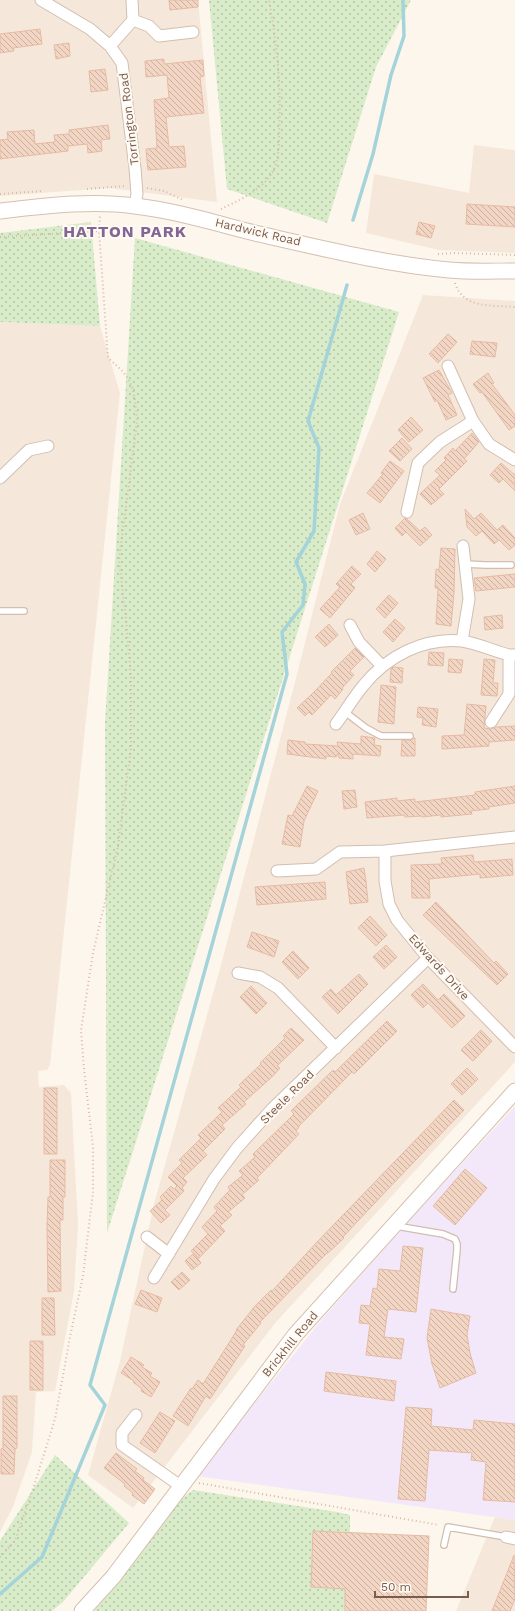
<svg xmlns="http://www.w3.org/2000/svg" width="515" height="1611" font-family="'Work Sans',sans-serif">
<defs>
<pattern id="park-dots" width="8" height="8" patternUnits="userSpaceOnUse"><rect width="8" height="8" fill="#d8ecc9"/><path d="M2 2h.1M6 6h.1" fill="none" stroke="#b4c2a5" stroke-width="1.8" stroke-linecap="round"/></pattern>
<pattern id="building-back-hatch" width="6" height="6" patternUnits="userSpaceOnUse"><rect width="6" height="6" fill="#f3d5c3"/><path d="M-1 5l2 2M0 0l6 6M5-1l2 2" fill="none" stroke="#cab0a1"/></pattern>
</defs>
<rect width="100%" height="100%" fill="#fdf6ec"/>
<path fill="#f5e8da" d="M0,0h198l19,202 -108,-14 -109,8z
M474,145l41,5v103l-76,-3 -73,-17 8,-59 95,19z
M423,295l92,6v761l-239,260 -143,186 -45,-33 32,-114 34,-157 67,-239 74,-283 45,-178z
M0,322l100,4 20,67 -70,672 -3,5 -9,1 1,16 25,-2 7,8 7,132 -4,66 -19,100 -19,1 -4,60 -19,55 -13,25z
M495,1517l20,3v91h-59z"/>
<path fill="#f3e8fa" d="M515,1106v414l-319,-44 128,-159 69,-79z"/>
<path fill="url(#park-dots)" d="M209,0h202l-35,67 -49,156 -100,-34z
M91,222l9,104 -100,-4v-89z
M135,238l264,74 -292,921 -2,-510z
M55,1455l74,68 -66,79 -11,9h-52v-70z
M193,1490l144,22 13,3v17l-37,-1 -2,56 34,2v22h-251l86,-111z"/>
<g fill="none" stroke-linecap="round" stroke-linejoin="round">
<path stroke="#a5d3da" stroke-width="3.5" d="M353,220l20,-66 18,-79 13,-39 -1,-36
M0,1594l42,-37 63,-152 -15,-20 197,-711 -5,-42 21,-27 2,-21 -9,-22 18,-31 5,-83 -11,-27 39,-136"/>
</g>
<path fill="url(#building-back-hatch)" stroke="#e6bba3" d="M169,0h29v7l-28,3z
M40,29l2,15 -29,4 1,3 -14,2v-19z
M69,43l1,13 -14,3 -2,-14z
M164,59v5l39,-4 1,16 -4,1 4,36 -38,4 3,30 15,-1 2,21 -38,3 -2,-21 11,-1 -3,-48 15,-2 -2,-23 -21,2 -1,-16z
M105,69l3,21 -17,2 -2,-21z
M108,125l2,14 -9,1 1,11 -14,2 -1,-9 -19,2v5l-68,8v-19l8,-1 -1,-7 27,-2 1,14 20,-2 -1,-7 15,-1v-4z
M467,204l48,3v20l-49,-3z
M419,222l16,4 -4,12 -15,-4z
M448,334l9,8 -19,21 -9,-9z
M472,341l25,2 -2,14 -25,-3z
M439,370l13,23 -4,2 9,20 -11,5 -9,-20 -2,2 -12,-24z
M488,373l6,10 -2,1 23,31v11l-6,4 -27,-38 -2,1 -7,-9z
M411,417l12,13 -14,12 -11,-12z
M472,433l7,9 -15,17 3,2 -28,28 5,5 -13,11 -11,-11 20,-19 -5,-4 11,-11 -2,-2 9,-10 2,3z
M402,438l10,11 -12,12 -11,-10z
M390,461l14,10 -24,32 -13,-10 16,-19 -2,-1z
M501,463l14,12v16l-12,-12 -4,4 -9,-8z
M465,509l9,10 7,-6 16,17 6,-5 12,13v7l-6,5 -10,-10 -5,4 -12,-13 -6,5 -9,-9z
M363,513l7,16 -14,6 -7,-15z
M405,518l2,1 13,12 5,-4 7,8 -12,11 -14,-14 -4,4 -7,-8z
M441,548l14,1 -1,44 -3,33 -15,-2 2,-36h-3l1,-19 3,1z
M377,551l9,8 -11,13 -8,-8z
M352,566l9,8 -10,10 4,4 -25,30 -10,-9 20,-22 -4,-3z
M515,574v13l-39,4 -2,-13z
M389,595l9,8 -13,15 -9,-9z
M502,615l1,13 -18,2 -1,-13z
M395,619l10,9 -12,14 -10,-10z
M329,624l9,11 -13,12 -10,-10z
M355,648l9,9 -14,14 4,4 -12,13 1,1 -8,10 -4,-4 -19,20 -3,-3 -4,4 -8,-8 15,-14 20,-21 -1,-1z
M429,652l15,1 -1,13 -15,-1z
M449,659l14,1 -2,13 -13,-1z
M484,659l11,1 -2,23h5l-1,13 -16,-1z
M394,667l9,1 -1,15 -12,-1 1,-14z
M381,685l15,2 -2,37 -16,-2z
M467,704l19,2 -2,22 7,1 4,-2 20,-1v14l-26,2v4l-47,3v-13l22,-1z
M418,707l20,2 -2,18 -14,-2 1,-7 -6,-1z
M361,736l14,2 -1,7 7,1 -1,10 -27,-2v5l-14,-1 -1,-5 -2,4 -10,-1v3l-39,-5 1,-14 17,2v2l33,2 -1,-4 24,2z
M414,738h1v18h-14l1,-16h8z
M307,786l11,5 -14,30 -4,26 -18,-3 6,-29 4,1z
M515,786v17l-26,4v2l-18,2 1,3 -31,3v-2l-19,2v-1l-17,1 -1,-2 -37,3 -2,-16 32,-4v3l18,-2v3l60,-7v-3z
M355,790l2,17 -13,2 -2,-18z
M473,855l1,7 38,-3 1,16 -33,3v-4l-51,5 1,19h-18l-1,-33 31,-1 -1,-6z
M364,868l2,13 2,21 -18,2 -4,-32z
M325,882l1,17 -69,6 -2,-18z
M436,902l58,61 2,-2 12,13 -11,11 -74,-70z
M370,916l17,19 -11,11 -18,-18z
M252,932l27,9 -5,16 -27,-10z
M386,945l11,12 -13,12 -11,-12z
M293,951l16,17 -11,11 -16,-17z
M359,974l9,10 -30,30 -16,-17 9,-8 5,6z
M423,984l15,16 6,-6 21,22 -13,12 -24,-25 -5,5 -12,-13z
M251,986l16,17 -11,11 -16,-17z
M387,1021l10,10 -43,43 -2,-2 -53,54v1l-3,4 3,3 -42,44 2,2 -17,15 3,3 -17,14 4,3 -12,11 5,5 -26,27 -8,-7 17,-17 -6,-7 15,-16 -3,-4 16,-17 -2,-3 15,-12 -4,-4 16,-14 -2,-3 41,-40 -3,-3 42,-41 2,2z
M291,1028l13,12 -27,26 3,2 -7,8 -29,26 2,2 -24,21 3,4 -22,22 4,4 -24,23 4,4 -5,6 2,3 -19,19 5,5 -9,8 -11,-12 12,-11 -2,-3 11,-11 3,3 3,-3 -9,-9 14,-14 -3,-3 22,-22 -3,-3 24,-23 -4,-4 23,-21 -2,-2 22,-21 -1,-1 25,-25 -2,-2z
M481,1030l11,11 -19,20 -12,-11z
M467,1068l11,11 -16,16 -11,-11z
M44,1088h13v66h-13z
M454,1100l10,10 -77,80 -44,47 1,1 -16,15h-1l-67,69 1,1 -18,22 2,1 -35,53 -4,-3 -18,30 -15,-10 18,-28 1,1 6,-9 5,4 34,-54h-1l19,-24 16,-16 1,1 45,-49z
M50,1160h15v37h-2v23h-3l1,71 -13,1 -1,-66 1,-29h2z
M465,1169l22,19 -32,37 -22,-19z
M403,1246l20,2 -7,64 -28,-3 -4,28 20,2 -3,20 -35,-4 4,-31 -11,-1 2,-18 9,1 3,-18 4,1 2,-20 21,2z
M194,1253l7,10 -9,7 -7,-9z
M182,1272l8,8 -11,10 -8,-8z
M141,1290l21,8 -5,14 -22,-8z
M42,1298h12l1,37h-13z
M431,1309l39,7 -3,19 3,18 6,20 -36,15 -8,-24 -5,-26z
M30,1341h13v49h-13z
M131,1357l13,8 -2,2 10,6 -2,3 10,6 -9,15 -10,-6 1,-2 -9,-7 1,-1 -13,-8z
M326,1372l70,9 -2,20 -70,-10z
M3,1396h14v52l-2,1 -1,25h-13v-25l2,-1z
M406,1407l26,2 -1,17 42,4 1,-10 41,4v78l-32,-2 3,-38 -15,-2 1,-7 -43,-3 -4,51 -27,-2z
M160,1412l15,9 -20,32 -15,-10z
M116,1453l21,16 -2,2 9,7 -1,2 12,9 -11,15 -12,-9 1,-2 -9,-7 1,-2 -21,-16z
M313,1531l116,5 -3,75h-81v-22l-34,-2z
M514,1555l1,44 -5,12h-18z"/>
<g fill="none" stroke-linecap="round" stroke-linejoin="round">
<defs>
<path id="lane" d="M465,564l20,1h26
M0,611h24
M345,712l21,16 15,8h29
M396,1226l47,8 12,5 2,5v6l-4,39
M444,1545l4,-18 58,10"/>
<path id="street" d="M41,0l49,29 20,17 12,17 13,105 2,26 -2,12
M133,20l16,6 10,10 34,-4
M110,46l23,-26 -1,-20
M448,366l25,55 16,23 26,16
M0,478l29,-28 19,-4
M407,512l11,-49 22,-21 33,-21
M350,625l9,17 23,24
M462,641l7,-42 -6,-53
M491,722l18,-28v-39
M336,724c9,-12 17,-26 27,-38 23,-29 60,-49 99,-45 14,2 32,10 47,14h6
M385,851v30l4,23 8,16 31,38 87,89
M277,871l39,-2 24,-17 45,-1 130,-14
M238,973l22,4 18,11 58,60
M147,1237l22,17
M154,1278l60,-99 23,-31 35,-39 156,-151
M136,1415l-14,18v12l60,42
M506,1537l9,2"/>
<path id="secondary" d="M0,211c45,-5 90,-11 135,-5 43,5 83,18 124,28 62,14 126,30 190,36 21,2 44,1 66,1
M82,1611l31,-34 182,-242 220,-244"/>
</defs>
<use href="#lane" stroke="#d1beb0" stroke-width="8"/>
<use href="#street" stroke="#d1beb0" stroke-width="13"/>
<use href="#secondary" stroke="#d6c0b0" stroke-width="17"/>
<path stroke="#d9b8a5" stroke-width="2" stroke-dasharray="1 3" stroke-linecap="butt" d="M147,188l17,3 19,9
M87,189l38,-3
M0,194l43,-3
M221,209c17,-8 41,-19 51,-36 6,-10 7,-25 7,-36 3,-46 -2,-92 -10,-137
M0,237l99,-6
M438,254l17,-1 60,2
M455,283c8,26 37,22 60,24
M199,1483l240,42
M0,1557l15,-16 20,-58 20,-64 15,-82 13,-61 10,-84v-45l-9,-78 -3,-39 12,-77 25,-107 13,-98v-70l-5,-59 -7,-59 18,-138c-3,-33 -2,-42 -29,-64l-9,-127 1,-15"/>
<use href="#lane" stroke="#fff" stroke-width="5.5"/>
<use href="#street" stroke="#fff" stroke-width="11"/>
<use href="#secondary" stroke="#fff" stroke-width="15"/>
</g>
<g text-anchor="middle" stroke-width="4" stroke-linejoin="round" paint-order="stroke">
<g font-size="12" fill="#7a5c4d" stroke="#fffaf3">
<text transform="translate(129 119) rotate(-97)" y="4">Torrington Road</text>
<text transform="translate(258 232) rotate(13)" y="4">Hardwick Road</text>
<text transform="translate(439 967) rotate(48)" y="4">Edwards Drive</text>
<text transform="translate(287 1097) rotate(-45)" y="4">Steele Road</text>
<text transform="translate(290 1344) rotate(-51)" y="4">Brickhill Road</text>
</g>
<g font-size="16" font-weight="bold" letter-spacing="1" fill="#846695" stroke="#fffaf3">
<text x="125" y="237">HATTON PARK</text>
</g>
</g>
<path d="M375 1591v6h93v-6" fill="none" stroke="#7a5c4d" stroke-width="2"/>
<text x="381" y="1591" font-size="12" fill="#7a5c4d" stroke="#fffaf3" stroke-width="3" paint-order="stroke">50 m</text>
</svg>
